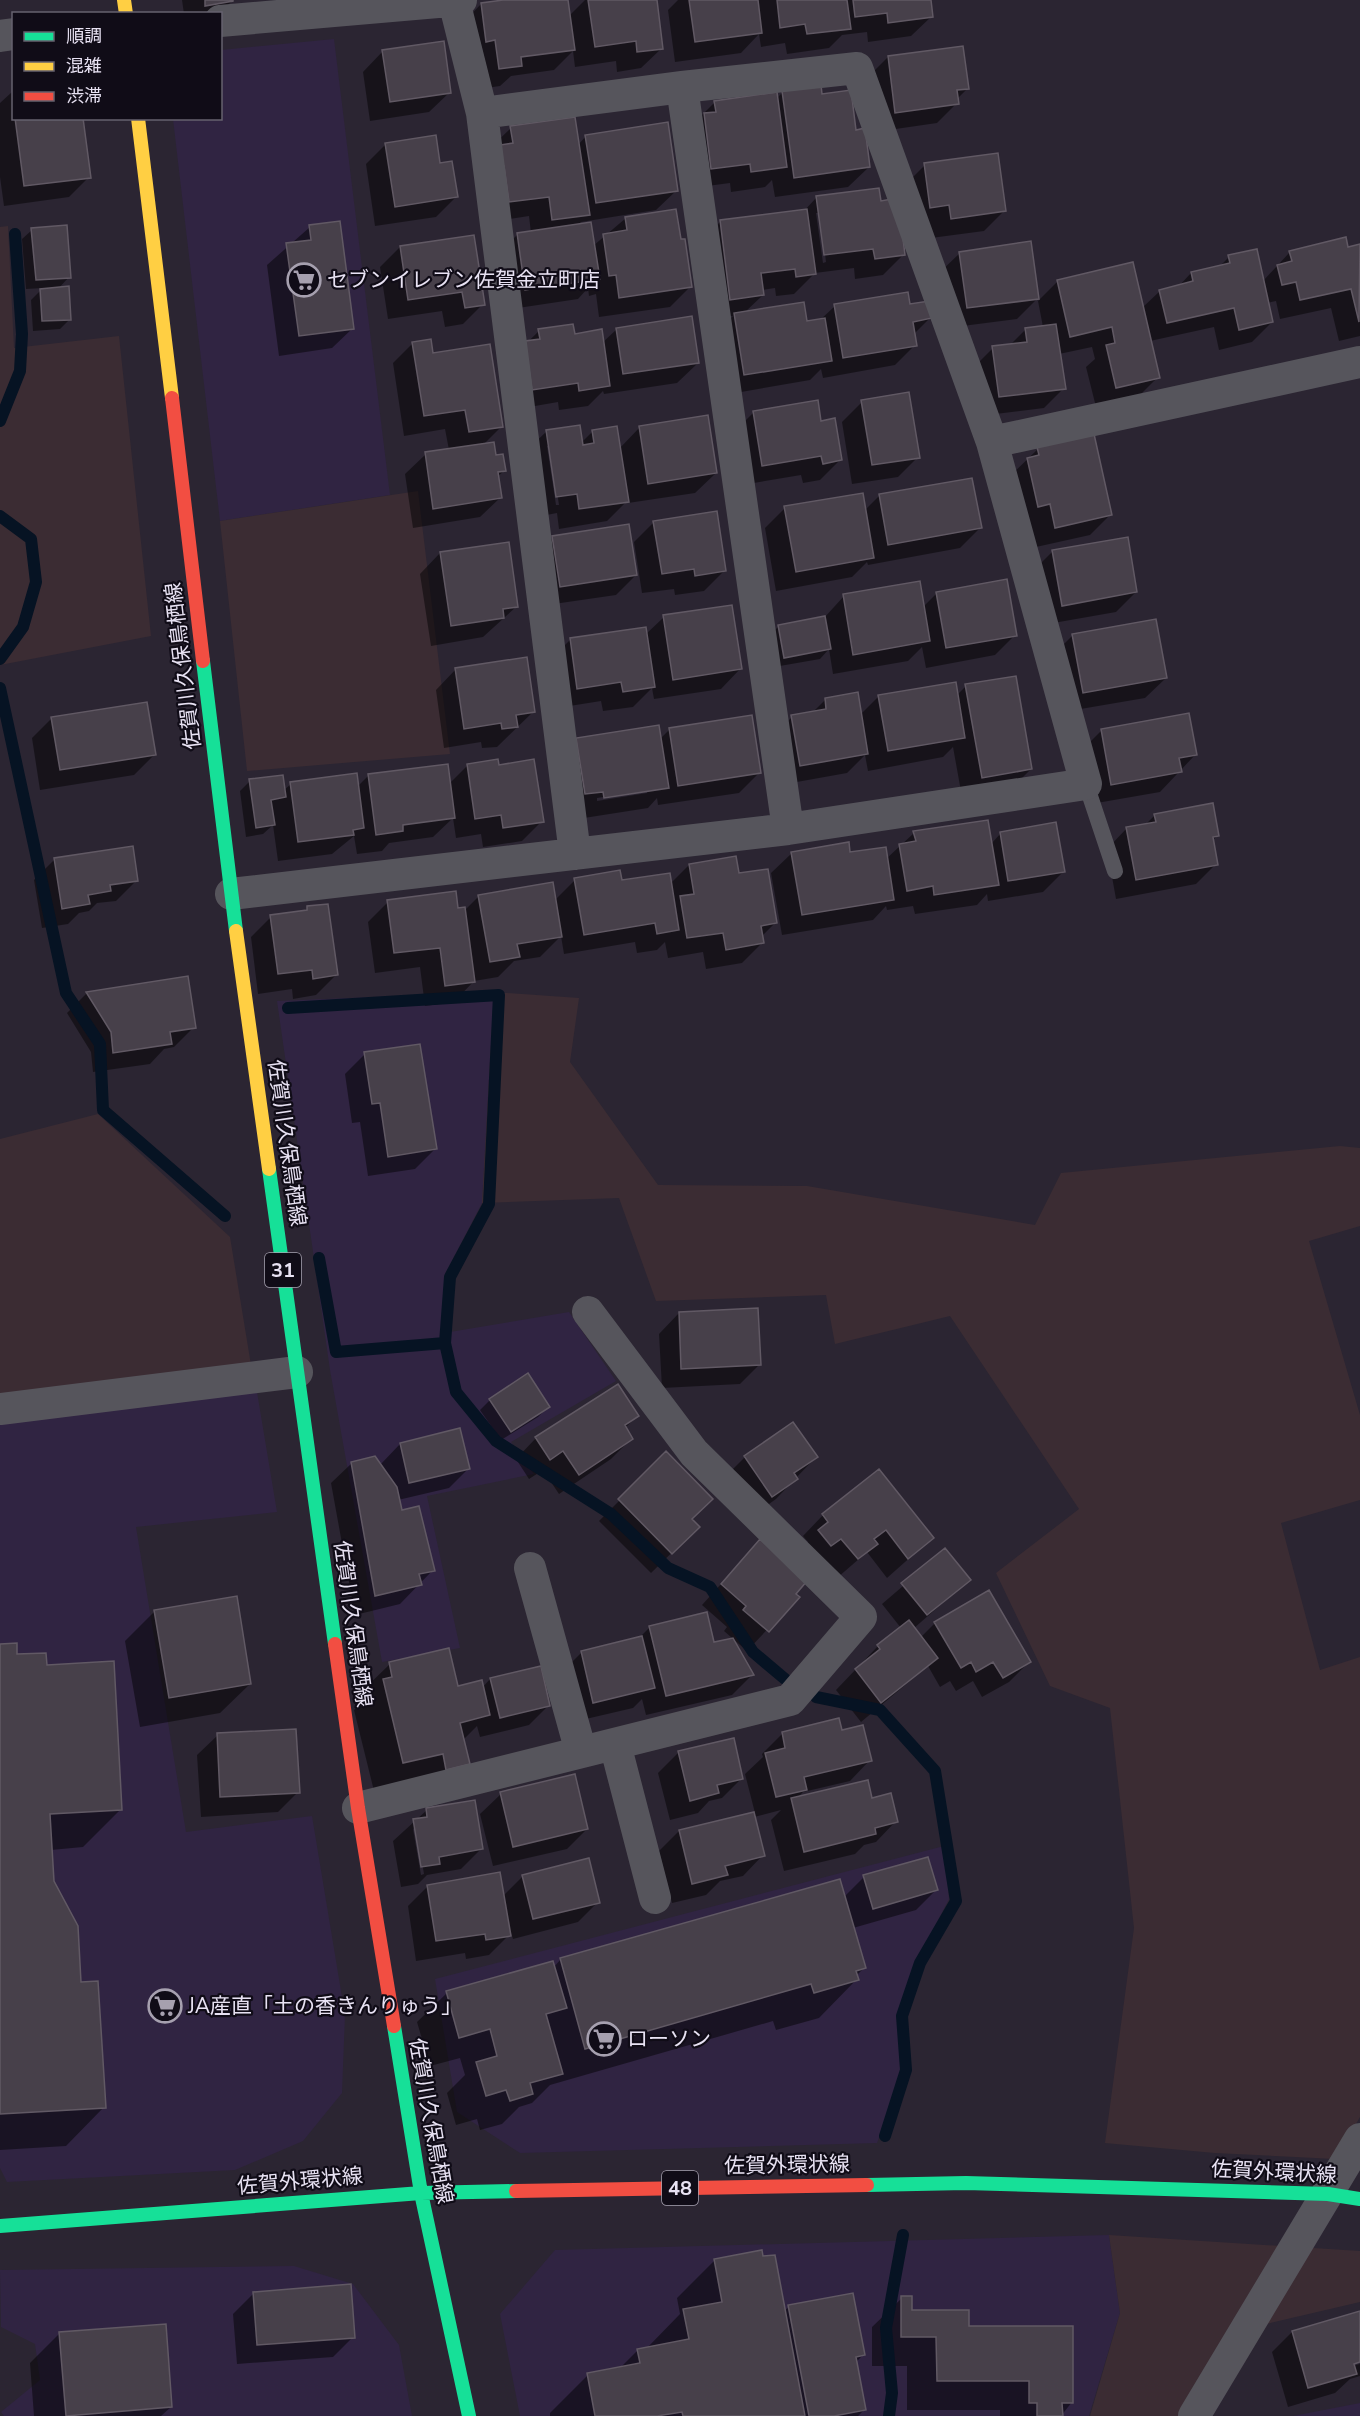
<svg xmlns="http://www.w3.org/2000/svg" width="1360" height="2416" font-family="'Nunito Sans','Noto Sans JP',sans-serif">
<rect width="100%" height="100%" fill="#2b2532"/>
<path fill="#302442" d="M334,39l56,456 -170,26 -47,-402 47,-1 1,-68z
M494,992l-12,211 -37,71 -1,59 125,-21 47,69 -105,61 23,32 -107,22 33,152 -78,14 -52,-292 -53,-369z
M256,1386l21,126 -141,15 50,305 126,-16 33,199 -3,78 -39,48 -68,29 -228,12 -7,-14v-750z
M944,1846l5,53 -31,60 -21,55 6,58 -26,71 -357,10 -63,-41 -22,-133z
M1109,2235l11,78 -31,103h-569l-20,-102 55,-64z
M294,2266l59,18 46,61 13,71h-408l-3,-4 39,-32 -5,-36 -34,-17 -1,-57z
M1360,2403v13h-67z"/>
<path fill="#3b2c33" d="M8,226l6,122 105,-12 32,300 -151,29v-438z
M418,491l32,263 -203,17 -27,-250z
M494,992l85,6 -9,64 88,123 149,1 228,39 26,-52 279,-27 20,2v78l-51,15 51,174v85l-79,23 39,147 40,-13v460l-25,42 -120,-6 -110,-10 29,-215 -24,-220 -60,-22 -54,-113 83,-64 -129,-193 -115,28 -9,-49 -170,6 -37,-103 -137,5z
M98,1114l132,123 21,128 -251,35v-261z
M1109,2235l251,16v51l-98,23 -56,91h-116l30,-103z"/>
<path fill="#0007" fill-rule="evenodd" d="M182,0h50v1l-13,13h-35z
M514,0h53l2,16 16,-16h70l7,48 -21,20 -24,4 -1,-11 -41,6 -2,-16 -19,19 -43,6 -11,10 -21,3 -18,-64 20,-21z
M678,0h251l3,16 -21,20 -43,6 -1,-10 -25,3 -13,13 -42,6 -2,-11 -24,4 -2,-13 -18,19 -66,9 -7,-52z
M383,51l67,41 -21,20 -59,9 -7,-49z
M888,57l79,32 -10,10v4l-20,20 -62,9 -7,-55z
M12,92l2,26h68l7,59 -20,20 -65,9 -4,-29v-74z
M783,92l38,4 34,35 14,36 -21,20 -73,10 -3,-17 -7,7 -34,5 -1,-9 -38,5 3,-66 20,-20 61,-3z
M511,128l67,17 8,-9 91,54 -21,20 -75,12 -4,4 16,20 33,-28 65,68 -21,21 -71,10 -3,-23 -7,2 -1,-8 -10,11 -73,11 -8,-55 20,-20 14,-2 -2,-17 -39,6v-74z
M386,144l53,20 17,33 -20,20 -61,9 -9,-62z
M925,165l79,46 -20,20 -53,7 -26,-53z
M816,198l64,5 23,52 -20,20 -28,4 -1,-11 -39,5 -21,21 -18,2 -1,-8 -13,2 1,5 -19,18 61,10 15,-3 15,-14h74l21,12 -16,16 1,11 -20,20 -72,13 -2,-9 -11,11 -86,15 -10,-60 19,-19 -22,3 -11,-77 20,-20 84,-11zM816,213h4l6,49 -3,1z
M310,227l43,101 -21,20 -53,8 -12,-91z
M32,230l37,47 -11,12 12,30 -10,10 -27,2 -2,-31 12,-12 -17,1 -4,-50z
M1030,243l8,58 -1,-2 -20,20 -70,9 -8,-55 21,-20z
M1360,246v90l-21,5 -8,-33 -51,11 -4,-18 -9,2 5,19 -20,20 -33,8 -5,-23 -64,14 8,36 -20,20 -42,10 -10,-40 9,-8 -3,-12 -33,7 5,34 -20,20 -65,8 -6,-48 20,-20 16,-2 17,-17 17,-2 -5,-26 20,-20 84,27 18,-17 18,-4 13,-14 28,-6 10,-10 34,24 27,-29z
M400,247l83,57 -20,20 -18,3 -3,-16 -54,8 -8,-52z
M617,329l81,34 -21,20 -73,11 -1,-3 -15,15 -29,4 -1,-8 -46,8 -6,-47 33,-32 35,4 28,8z
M413,343l19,11 69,73 -18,18 21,26 -7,6 4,20 -21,20 -67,11 -8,-54 21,-20 23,-4 -4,-21 -41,7 -11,-73z
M862,402l56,55 -20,20 -46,7 -10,-62z
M753,413l67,9 20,38 -20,20 -17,3 -2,-8 -59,10 -9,-52z
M640,427l76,46 -21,20 -67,10v-3l-21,21 -48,8 -2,-16 -21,4 -10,-66 21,-20 34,12 12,-12 26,18zM547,446h3l9,59h-3z
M1038,449l72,66 -20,20 -54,12 -29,-68z
M880,495l100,33 -20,20 -92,17 -1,-3 -15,15 -76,14 -11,-63 20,-20 79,3z
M654,522l70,49 -20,20 -29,4 -1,-6 -32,4 -8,-51z
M553,538l83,37 -20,20 -76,11 -7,-48z
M1052,552l84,40 -20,20 -74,13 -10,-53z
M440,553l77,53 -34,31 -52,9 -11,-72z
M937,593l78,42 -20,20 -69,13 -4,-21 -14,14 -75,13 -4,-25 -9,10 -46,8 -5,-31 10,-10 45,-8 20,-22 79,11z
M664,617l77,51 -20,21 -67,10 -2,-11 -19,19 -30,4 -2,-10 -44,7 -7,-48 20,-20 75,-5z
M1073,635l93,43 -21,20 -82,14 -10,-57z
M456,669l78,42 -37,36 -15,1 -1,-6 -37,6 -8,-58z
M955,683l2,12 9,-9 65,83 -20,20 -49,8 -9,-50 -10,10 -75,14 -3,-16 -18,18 -67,12 -8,-48 20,-20 20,-4 13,-13 35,15 18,-18z
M52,718l102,37 -20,20 -94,15 -8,-52z
M670,729l89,44 -20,20 -81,12 -1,-7 -9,10 -64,10 -18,-4 11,-75h83zM647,790v3l-50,8v-3z
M1101,731l95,23 -36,38 -69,12 -10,-53z
M468,765l30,2 44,54 -20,20 -39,6 -2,-13 -25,4 -3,-20 -20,19 -44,6 -7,8 -25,3 -3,-18 -22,18 -54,7 -5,-36 -10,9 -17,3 -6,-46 10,-10 34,9 7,-6 66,3 12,-12 80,9z
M1155,815l62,21 -5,5 4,23 -20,20 -80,15 -9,-50 20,-21 18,-3z
M914,833l77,11 10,-11 62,39 -20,20 -55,9 -1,-7 -10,11 -62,9 -2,-8 -26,4 -1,-4 -13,14 -91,15 -11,-62 21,-20 57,1 37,5z
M54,860l82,21 -20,20 -19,2 -8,8 -10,2 -11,11 -26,4 -8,-48z
M689,865l48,10 38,48 -14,14 1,6 -20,20 -36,6 -3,-17 -35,6 -3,-16 -8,8 -20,3 -2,-11 -71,12 -3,-18 -21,21 -26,4 -16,16 -24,4 -20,21 -29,4 -5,-39 -45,6 -7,-51 20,-20 76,9 15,-15 75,5 21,-21 95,4z
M307,908l29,67 -20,20 -23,4 -1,-10 -34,5 -7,-57 20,-20 32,-5z
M87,993l107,34 -20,20 -10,2 -14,15 -57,8 -2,-20 -24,-39z
M365,1054l70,95 -20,20 -47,7 -8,-54 -8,1 -7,-49z
M679,1313l81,51 -20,20 -78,4 -3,-54z
M490,1400l58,7 -10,10 -37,23 -21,-30z
M637,1416l-12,12 6,11 -20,20 -52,35 -16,-24 -14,9 -13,-20 20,-21z
M400,1444l69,24 -20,20 -51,12 3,12 32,58 -33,34 -45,11 -24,-132 21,-20 28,2z
M666,1454l24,65 8,8 -47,46 -52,-52z
M745,1457h71l-40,42 -24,17 -27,-39z
M879,1471l53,67 -45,40 -20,-26 -30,26 -38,-27 9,-9 -5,-6 20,-21z
M760,1541l38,56 -51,54 -23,-20 3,-4 -25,-22z
M945,1550l24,30 -56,49 7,9 15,-15 94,39 -20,20 -27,15 -9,-16 -17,10 -6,-10 -10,6 -12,-21 -67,56 -25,-32 42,-44 23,-18 -19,-24z
M155,1611l95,73 -30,29 -80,14 -15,-86z
M650,1627l63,17 39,31 -20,20 -86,20 -4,-16 -9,9 -60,14 -12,-49 21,-21 57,-14z
M0,1646l16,10 105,153 -38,38 -32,3 2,31 26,103 25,123 -38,39 -66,4z
M390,1664l67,24h25l8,-9 59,26 -20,20 -49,12 -3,-11 -15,15 6,23 -94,27 -20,-81 8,-8 -2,-9z
M838,1720l2,12 30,28 -20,21 -47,11 -7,7 75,1 25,21 -20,21 -12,3 -9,9 -71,17 -13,-51 10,-10 -27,7 9,38 -20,21 -23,5 -14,14 -34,8 -13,-52 20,-20 76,-18 -10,-39 18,-17 -1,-3 20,-20z
M218,1735l80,57 -20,20 -77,5 -4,-62z
M678,1753l64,25 -20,20 -13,3 -11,12 -28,7 -12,-47z
M501,1794l86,35 -20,20 -74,17 -13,-52z
M427,1810l54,39 -20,20 -34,6 -9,9 -17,3 -8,-46zM416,1827l8,47 -3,1 -8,-46z
M523,1876l75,26 -20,20 -65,17 -2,-6 -22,22 -23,4 -1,-6 -49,8 -8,-55 20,-20 75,10z
M864,1877l72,13 -20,20 -63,18 11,40 -8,8 1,3 -38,39 -43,12 -3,-9 -223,64 -18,18 -13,4 -17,17 -22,6 -3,-11 -21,6 -9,-32 18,-18 -5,-17 -30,8 -13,-44 30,-29 107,-26 7,-8 283,-62z
M715,2260l69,51 5,-4 74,48 -7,7 9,47 -7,7h-308v-3l38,-38 32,-7 18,-18 8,-1 34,-35 -3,-16z
M253,2294l100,43 -20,20 -96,7 -4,-50z
M902,2298l9,14 57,16 104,74 -11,14h-61v-6h-93v-44h-35v-39z
M1360,2312v49l-12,6 12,-3v12l-10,3 -15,14 -47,14 -16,-55 20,-20z
M60,2333l111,74 -10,9h-127l-4,-53z"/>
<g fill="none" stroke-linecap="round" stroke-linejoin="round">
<path stroke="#061323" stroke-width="12" d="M0,421l20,-50 2,-37 -7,-100
M0,516l31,23 5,43 -13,45 -23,32
M0,688l66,305 34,51 3,66 122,106
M288,1008l211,-13 -10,209 -39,73 -5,66 11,49 40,49 115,73 57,54 42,19 43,65 32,27
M319,1258l17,94 109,-9
M816,1697l64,13 55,61 21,130 -36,62 -18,53 4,54 -21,66
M889,2416l3,-23 -6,-65 17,-93"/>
</g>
<path fill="#47404a" stroke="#615964" stroke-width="1.5" d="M205,0h28v1l-28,5z
M503,0h65l7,50 -54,7 1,9 -23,3 -4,-29 -9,2 -5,-39z
M588,0h69l6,49 -26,3 -1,-11 -41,6z
M689,0h69l4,33 -67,9z
M777,0h70l4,29 -44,5 -2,-10 -25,4z
M853,0h78l2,17 -45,6 -1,-10 -32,4z
M444,41l7,52 -61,9 -8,-52z
M963,46l6,43 -12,1 2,14 -64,9 -7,-57z
M821,85l1,9 29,-4 5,40 9,-2 5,39 -76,11 -12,-87z
M777,92l10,75 -36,5 -1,-8 -39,5 -7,-56 12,-1 -2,-11z
M575,117l15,98 -38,5 -3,-23 -40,5 -5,-36 -11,-20 20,-3 -3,-17z
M15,118h68l8,60 -67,8z
M668,122l10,69 -82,12 -11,-68z
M436,135l4,28 12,-2 6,36 -63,10 -10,-64z
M998,153l8,58 -55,8 -2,-14 -19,3 -6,-45z
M879,188l2,13 17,-3 7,57 -30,4 -2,-10 -49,6 -8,-59z
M676,209l5,30h4l7,48 -73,11 -3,-23 -7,1 -6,-42 24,-4 -2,-13z
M807,209l9,65 -20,3 -1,-8 -34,4 3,22 -34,5 -10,-80z
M340,221l14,108 -55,7 -13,-93 25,-3 -2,-15z
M591,222l9,57 -75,11 -8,-57z
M67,225l4,53 -35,2 -5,-52z
M474,235l11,70 -20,3 -3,-16 -54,8 -8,-54z
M1346,237l2,10 12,-3 -1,78 -8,-33 -51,11 -4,-18 -14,3 -5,-20 15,-4 -3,-10z
M1031,241l8,58 -72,9 -8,-56z
M1257,249l16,73 -34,8 -5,-22 -67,15 -8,-33 34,-9 -2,-9 39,-9 -2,-8z
M1133,262l27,116 -44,10 -10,-43 9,-2 -3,-16 -42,10 -13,-57z
M69,286l2,34 -29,1 -2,-32z
M908,292l2,12 19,-3 3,17 -19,4 4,24 -74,12 -9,-54z
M804,302l3,19 18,-3 7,43 -88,14 -10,-62z
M692,316l7,47 -76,11 -7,-46z
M573,324l2,10 27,-5 8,57 -31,5 -1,-8 -46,7 -7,-49 15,-2 -2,-10z
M1056,324l10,65 -67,8 -7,-51 35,-4 -2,-14z
M431,339l2,14 57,-9 13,83 -34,5 -4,-22 -41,6 -12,-74z
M909,392l11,66 -48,7 -11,-65z
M818,400l3,21 14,-3 7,42 -19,4 -2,-8 -59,10 -9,-55z
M708,415l9,58 -69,11 -9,-58z
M580,425l3,20 11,-2 -2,-13 25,-4 12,76 -50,7 -2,-15 -21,3 -10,-67z
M1094,434l18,81 -57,13 -5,-24 -12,3 -11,-49 12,-3 -2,-8z
M494,442l2,13 7,-1 3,17 -8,1 4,26 -69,11 -8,-57z
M972,478l10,50 -94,17 -9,-51z
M863,493l11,65 -78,14 -12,-66z
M717,511l9,60 -31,5 -1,-7 -32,5 -9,-53z
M629,524l8,51 -77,12 -8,-51z
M1128,537l9,55 -75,14 -10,-56z
M509,542l9,65 -15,2 1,9 -53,8 -11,-74z
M1007,579l10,57 -71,12 -10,-56z
M920,581l10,60 -77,14 -10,-61z
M732,605l10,64 -69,11 -10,-65z
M825,616l6,33 -47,9 -6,-33z
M1156,619l11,59 -84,15 -11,-59z
M646,627l9,60 -32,5 -2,-10 -44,7 -7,-51z
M527,657l8,55 -19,3 2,12 -16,2 -1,-6 -37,6 -9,-61z
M1016,676l16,93 -50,9 -17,-94z
M956,682l9,56 -77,13 -10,-56z
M858,692l10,62 -68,12 -9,-51 35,-6 -1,-11z
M147,702l9,53 -96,15 -9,-53z
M1189,713l8,42 -18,3 3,14 -71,13 -10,-56z
M752,715l9,58 -83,13 -9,-58z
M659,725l10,63 -65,10 -1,-6 -18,2 -9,-56z
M498,759l1,6 35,-6 10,63 -41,6 -2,-13 -26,4 -8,-55z
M448,764l7,54 -52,7v6l-27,4 -8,-61z
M357,773l7,55 -11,2 1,5 -56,7 -8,-60z
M283,775l3,22 -15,3 4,25 -19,3 -7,-49z
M1213,803l6,33 -6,1 5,28 -82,15 -10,-53 30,-5 -2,-8z
M988,820l11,65 -65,10 -1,-9 -26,5 -8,-47 17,-3 -3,-10z
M1056,822l9,50 -57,9 -8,-49z
M849,842l1,10 36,-5 8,53 -92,15 -11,-63z
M133,846l5,35 -28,4 1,6 -23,4 2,9 -28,5 -8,-51z
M736,856l3,17 29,-4 9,54 -16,3 3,17 -38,7 -3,-17 -36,5 -7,-42 14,-2 -5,-30z
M620,870l2,10 48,-7 9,57 -22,4 -2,-11 -71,12 -10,-57z
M553,882l9,55 -45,7 3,13 -30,5 -12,-67z
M456,891l2,17 7,-1 10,75 -30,4 -5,-38 -46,5 -7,-53z
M328,904l10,71 -25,4 -1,-9 -34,4 -8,-59 37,-5v-4z
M188,976l8,52 -26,4 2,12 -59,9 -2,-21 -25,-40z
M420,1044l17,105 -49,8 -8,-54 -8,1 -8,-52z
M758,1308l3,57 -80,4 -2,-57z
M528,1373l22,34 -39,25 -22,-33z
M618,1384l21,32 -14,9 8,14 -54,36 -16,-24 -13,9 -15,-23z
M793,1422l25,35 -24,16 4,6 -26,18 -28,-41z
M460,1428l10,41 -61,14 -9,-40z
M666,1451l47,48 -21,20 8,8 -28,27 -54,-55z
M375,1456l22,31 5,23 17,-4 16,65 -16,3 3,11 -47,11 -24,-134z
M879,1469l55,69 -26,21 -22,-29 -12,9 4,5 -20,15 -17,-20 -10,7 -13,-16 10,-8 -6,-8z
M760,1539l47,42 -11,13 4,3 -31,35 -26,-22 3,-4 -25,-22z
M945,1548l26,32 -44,35 -26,-32z
M989,1590l42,72 -28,16 -10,-16 -17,10 -5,-10 -10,6 -27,-46z
M237,1596l14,88 -82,14 -15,-88z
M707,1612l7,30 19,-4 21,37 -88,21 -17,-70z
M909,1620l29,38 -57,45 -26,-34 25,-20 -3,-4z
M642,1636l13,52 -62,15 -12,-52z
M17,1643v11l29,-1 1,12 67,-4 8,149 -72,4 4,67 24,45 3,56 17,-1 8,127 -106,6v-470z
M449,1648l9,38 24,-6 8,35 -30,8 10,41 -24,6 -3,-16 -40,9 -20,-84 9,-2 -3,-15z
M541,1666l9,40 -50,12 -10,-40z
M839,1718l3,12 21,-5 9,36 -68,16 3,13 -31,7 -11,-44 20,-5 -3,-16z
M296,1729l4,64 -80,4 -3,-64z
M734,1738l9,41 -26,6 2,8 -29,8 -12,-50z
M575,1774l13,55 -75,18 -13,-55z
M868,1780l4,18 19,-5 7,29 -23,6 1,6 -72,18 -13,-54z
M475,1800l8,49 -44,8 1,7 -19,3 -8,-48 14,-2 -1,-9z
M754,1812l11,44 -40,10 3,9 -36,9 -13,-54z
M928,1857l10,33 -65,19 -10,-34z
M589,1858l11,45 -67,16 -11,-44z
M500,1872l11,64 -25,4 -1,-6 -49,7 -9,-56z
M840,1879l26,89 -10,3 3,9 -45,13 -3,-9 -226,65 -25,-91z
M553,1961l14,47 -21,6 17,60 -33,9 3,11 -23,7 -4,-11 -20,6 -10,-34 21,-6 -7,-27 -31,9 -13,-47z
M762,2250l1,6 12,-1 30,161h-122l-1,-4 -25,4h-62l-8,-43 53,-10 -3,-14 52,-10 -6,-30 39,-7 -8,-43z
M351,2284l4,54 -98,7 -4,-53z
M853,2293l12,62 -9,2 10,53 -32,6h-25l-21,-111z
M901,2296h11v14h57v16h104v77h-11l1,13h-26v-13h-8v-22h-92l-1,-44h-35z
M1360,2311v51l-6,2 3,10 -49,14 -16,-57z
M166,2324l6,83 -106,9 -7,-84z"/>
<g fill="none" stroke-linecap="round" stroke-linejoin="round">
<path stroke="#56555c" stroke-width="16" d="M1086,784l29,87"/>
<path stroke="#56555c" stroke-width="32" d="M454,1l28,112 93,741
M220,21l241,-21
M0,36l14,-2
M682,87l106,742
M992,442l368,-80
M231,894l557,-65 298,-45 -94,-342 -135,-374 -175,19 -200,26
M0,1409l297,-37
M530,1568l51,184
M615,1744l40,154
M358,1808l432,-108 71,-83 -167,-164 -106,-141
M1194,2416l166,-277"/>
<path stroke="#16e098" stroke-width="14" d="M203,661l33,270
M269,1169l66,475
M394,2026l27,167 48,223
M867,2185l99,-2 362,11 32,5
M0,2226l421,-33 95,-2"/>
<path stroke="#ffcf43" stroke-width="14" d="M124,0l2,14
M138,118l34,280
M236,931l33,238"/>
<path stroke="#f24e42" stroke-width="14" d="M172,398l31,263
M335,1644l23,164 36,218
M516,2191l351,-6"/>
</g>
<defs>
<symbol id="supermarket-ring" viewBox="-11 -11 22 22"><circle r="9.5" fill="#100c17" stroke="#a6a0af" stroke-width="1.5"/><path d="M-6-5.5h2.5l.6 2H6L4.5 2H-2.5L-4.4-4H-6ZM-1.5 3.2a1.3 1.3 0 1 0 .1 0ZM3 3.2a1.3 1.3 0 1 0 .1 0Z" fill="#a6a0af"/></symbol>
</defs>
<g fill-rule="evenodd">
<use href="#supermarket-ring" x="285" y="261" width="38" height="38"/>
<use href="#supermarket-ring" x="146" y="1987" width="38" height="38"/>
<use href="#supermarket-ring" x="585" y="2020" width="38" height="38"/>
</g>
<g text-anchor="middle" stroke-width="4.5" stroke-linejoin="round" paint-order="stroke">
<g fill="#100c17" stroke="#a7a2b1" stroke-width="1.5">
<rect x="265" y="1253" width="36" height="34" rx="4.5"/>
<rect x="662" y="2171" width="36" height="34" rx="4.5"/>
</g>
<g font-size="20" font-weight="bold" fill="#e8e2f3">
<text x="283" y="1277">31</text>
<text x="680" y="2195">48</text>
</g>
<g font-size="21" fill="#e8e2f3" stroke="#100c17" text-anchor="start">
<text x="327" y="287">セブンイレブン佐賀金立町店</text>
<text x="188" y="2013">JA産直「土の香きんりゅう」</text>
<text x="627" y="2046">ローソン</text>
</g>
<g font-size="21" fill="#e8e2f3" stroke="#100c17">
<text transform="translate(183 666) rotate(-97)" y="7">佐賀川久保鳥栖線</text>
<text transform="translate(287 1143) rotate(82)" y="7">佐賀川久保鳥栖線</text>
<text transform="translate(353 1624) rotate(82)" y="7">佐賀川久保鳥栖線</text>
<text transform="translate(431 2121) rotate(80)" y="7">佐賀川久保鳥栖線</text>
<text transform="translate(787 2165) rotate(-1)" y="7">佐賀外環状線</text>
<text transform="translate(1274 2172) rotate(3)" y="7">佐賀外環状線</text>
<text transform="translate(300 2181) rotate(-5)" y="7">佐賀外環状線</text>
</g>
</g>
<rect x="12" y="12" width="210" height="108" fill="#100c17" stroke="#66626f" stroke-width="1.5"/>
<rect x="24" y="32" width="30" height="9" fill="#16e098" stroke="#66626f" stroke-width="1.5"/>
<text x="66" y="42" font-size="18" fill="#e8e2f3">順調</text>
<rect x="24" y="62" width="30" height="9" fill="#ffcf43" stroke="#66626f" stroke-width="1.5"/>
<text x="66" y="72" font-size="18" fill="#e8e2f3">混雑</text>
<rect x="24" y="92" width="30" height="9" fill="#f24e42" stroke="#66626f" stroke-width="1.5"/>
<text x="66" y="102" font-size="18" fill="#e8e2f3">渋滞</text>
</svg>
